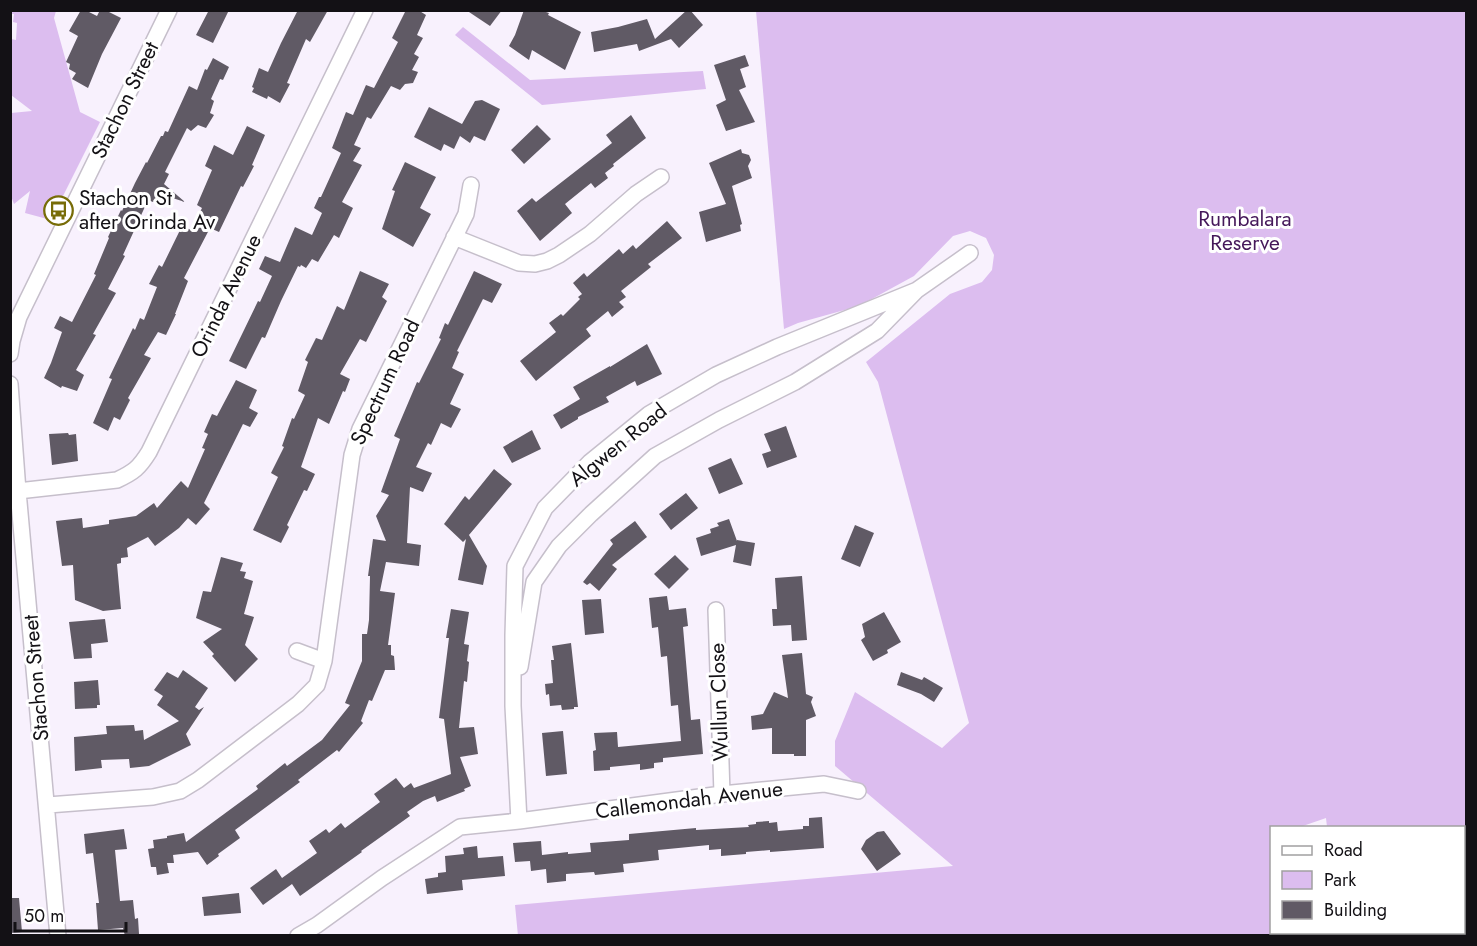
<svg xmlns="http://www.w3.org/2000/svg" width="1477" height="946" font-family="Jost,sans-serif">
<rect width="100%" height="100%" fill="#f8f1fd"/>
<path fill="#dcbdef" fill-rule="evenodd" d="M11,11h45l-2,7 26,94 20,10 -49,98 -26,-7 5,-22 -16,13 -3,-8v-83l21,-2 -21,-16v-56l5,1 1,-17 -4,-1 1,-8h-3z
M756,11h710v924l-948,1 -3,-31 438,-39 -118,-100v-25l20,-49 87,56 27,-25 -91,-341 -12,-20 84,-68 32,-12 10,-12 2,-15 -8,-17 -16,-7 -17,5 -39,40 -55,30 -61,17 -14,6zM1326,818l1,9 137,1v104h-192v-104l28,-1z
M463,27l67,53 173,-9 3,18 -164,16 -87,-70z"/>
<path fill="#605a65" d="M81,10h4l12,6 3,-6h5l16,8 -19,36 -14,34 -16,-9 4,-6 -7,-4 1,-5 -4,-2 12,-26 -9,-5z
M209,10h20l-16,33 -17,-8z
M298,10h30l-18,32 -4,-3 -19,44 3,1 -10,19 -12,-7 -1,3 -15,-7 2,-4 -2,-1 7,-19 9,4 13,-29z
M406,10h12l8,5 -9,20 6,3 -9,16 5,3 -7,13 6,2 -5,11 -8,1 -5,6 -9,-4 -20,33 -4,-2 -13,28 7,3 -8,13 9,4 -20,37 11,6 -14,30 -5,-3 -16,27 -6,-3 -6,9 -5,-3 -1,2 -2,-1 -17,35 -16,37 -3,-1 -16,32 -17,-8 29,-60 2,1 12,-26 -13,-7 6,-13 15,6 15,-35 17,8 10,-22 -8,-5 5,-11h2l20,-44 -9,-5 14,-36 7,3 13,-30 8,3 24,-46 -6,-4z
M466,10h36l-12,16z
M524,10h16l9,3 -1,2 33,17 -16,38 -33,-20 -3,10 -20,-14 6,-11z
M687,10h3l13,15 -24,23 -8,-9 -32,12 -2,-7 -43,8 -3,-20 27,-5 29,-8 8,20z
M745,55l4,11 -9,3 6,18 -7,3 16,32 -29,9 -10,-26 10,-5 -12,-35z
M213,58l16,9 -6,13 -3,-1 -9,20 3,2 -4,12 4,2 -8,13 -8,-3 -7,6 -4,-3 -22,44 4,2 -5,10 21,18 -25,-8 -7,8 -5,-2 -25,55 2,1 -17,33 8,4 -23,41 3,1 -20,35 8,5 -7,16 -15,-5 -1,2 -17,-10 7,-15 11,-31 -8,-4 6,-12 12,6 24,-47 -2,-1 15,-36 -1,-1 13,-27 1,1 13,-28 11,-21 1,1 14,-27h2l2,-5 3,1 21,-46 8,4 8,-21 2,1z
M482,100l18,9 -15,32 -11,-5 -4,7 -10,-7 -6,13 -10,-5 -3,7 -27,-14 15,-30 33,17 13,-23z
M631,115l15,23 -33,26 1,2 -9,7 3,5 -13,10 -4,-5 -26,21 7,9 -32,28 -23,-30 15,-13 4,4 76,-59 -6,-8z
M537,125l14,14 -27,25 -13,-14z
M247,126l18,9 -13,30 2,1 -11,21 -2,-1 -22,46 -9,-4 -26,50 4,3 -13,33h1l-10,21 -8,-3 -14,23 7,3 -23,40 2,2 -10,20 -6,-3 -6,14 -15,-8 19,-44 -3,-1 24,-50 2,2 5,-12 4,2 13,-33 -8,-3 10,-19 3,2 20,-41 9,4 11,-22 -5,-3 15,-35 -7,-4 9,-21 19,10z
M741,149l1,4 7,2 2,5 -3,6 4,12 -20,8 10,38 -2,1 1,6 -35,11 -7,-30 27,-8 -17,-41z
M405,162l31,15 -16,31 11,6 -18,33 -31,-18 13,-38 -3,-1z
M667,221l15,17 -34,26 3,3 -30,24 5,6 -7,5 5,5 -12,10 -4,-6 -22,18 5,7 -55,45 -16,-20 36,-29 -7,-9 12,-9 2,2 17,-17 -2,-2 4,-3 -9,-11 11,-10 3,4 32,-28 4,5 10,-9 3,4z
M360,271l29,13 -7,13 5,4 -21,41 -6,-3 -20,35 10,5 -5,13 -2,-1 -14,33 -11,-6 -17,49 14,7 -8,17 -3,-1 -17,35 2,2 -8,16 -28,-13 25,-53 -7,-4 13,-26 -2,-1 10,-28 2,1 11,-24 -7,-4 10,-29 -3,-2 11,-22 6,2 15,-34 7,4z
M474,271l28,13 -10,19 -9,-4 -26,52 2,1 -7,16 12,6 -14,30 11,5 -10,19 -10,-5 -10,22 -3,-2 -12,24 16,6 -9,19 -13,-5 -3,56 14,2 -2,21 -33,-4 -6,29 15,2 -7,52h3v10l3,1 1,14h-10l-13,31 -3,-1 -8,21 2,2 -24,29 -2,-2 -39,30 2,2 -65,48 5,8 -22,16 1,2 -12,9 -9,-13 -25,3 1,8h-7l2,10 -12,2 -1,-8h-5l-3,-18 6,-1 -1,-8 14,-2v-2l17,-3 2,9 72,-53 -2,-3 29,-23 2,3 35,-26 28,-35 -5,-2 17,-42v-27h5l2,-14 1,-44h-2l5,-37 13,2 -10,-25 13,-21 -8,-3 19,-53 -6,-3 23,-54 2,1 22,-44 -2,-1 6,-15 3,2z
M647,344l15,30 -25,12 -2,-5 -29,16 3,5 -31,15v2l-17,10 -8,-14 27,-16 -7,-12 37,-21v1z
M236,380l21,10 -8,18 9,5 -8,14 -7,-3 -39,79 6,6 -14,16 -8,-7 -9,10 -24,18 -7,-9 -21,11 1,9 -7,1v5l-4,1 4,45 -18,2 -28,-11 -2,-35 -11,1 -6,-45 26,-3 1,10 26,-4v-4l27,-4 18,-13 3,5 24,-27 7,7 17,-39 -3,-1 6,-14 -4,-2 8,-18 5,2z
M786,426l11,31 -30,11 -5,-14 9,-3 -7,-17z
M532,430l9,19 -29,14 -9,-16z
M68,433l1,2 7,-1 2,27 -26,4 -3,-31z
M731,458l12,26 -24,10 -11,-26z
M494,469l18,15 -43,51 18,31 -4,19 -25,-5 8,-41 -3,3 -19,-18 21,-28 4,4z
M686,493l12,15 -27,22 -12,-16z
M729,519l8,22v-1l18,3 -4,23 -18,-4 3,-17 -35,11 -5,-18 15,-5 -1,-4 9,-3 -2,-3z
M635,521l12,16 -35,28 5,4 -18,22 -9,-8 -3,2 -4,-3 30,-38 -3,-4z
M855,525l19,8 -14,34 -19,-8z
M675,555l14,14 -20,20 -15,-15z
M221,557l22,6 -3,8 6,1 -2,6 9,3 -9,33 10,3 -9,28 13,14 -23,23 -23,-26 2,-2 -11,-12 19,-13 -26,-11 7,-27 8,1z
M802,576l5,64 -15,1 -1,-16 -18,1 -1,-17h5l-2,-31z
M667,596l2,14 17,-2 2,18 -5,1 8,93 9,-1 3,35 -40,4v4l-9,1v5l-14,2v-6l-30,3v3l-16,1 -1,-20 3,-1 -2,-17 23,-1 1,15 63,-6 -3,-36 -7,1 -4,-50 -6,1 -3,-30 -6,1 -3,-30z
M601,599l3,34 -19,2 -3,-35z
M451,609l18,3 -5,32 5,1 -2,16 2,1 -2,20 -3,-1 -5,47 15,-1 4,27 -18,3 11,29 -7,3 1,2 -28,11 -2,-6 -12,5 -16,11 3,4 -49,35 1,1 -62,44 -8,-12 -29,21 -13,-17 26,-19 6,9 35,-25 -8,-12 17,-12 3,4 12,-10 4,5 35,-26 -6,-8 22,-16 8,10 7,-5 3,5 37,-14 -7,-55 -5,-1 10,-80h-3z
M884,612l17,30 -14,8 1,3 -15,8 -12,-21 4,-3 -3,-13z
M105,619l3,23 -17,2 1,14 -18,1 -5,-37z
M571,643l7,64h-4v2l-12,1 -1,-5 -11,1 -1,-12 -3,1 -1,-11 8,-1 -2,-23h3l-2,-14z
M802,653l4,41 7,3 -2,5 5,14 -10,4v36h-12v-2h-22v-26l-20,2 -1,-14 12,-2 11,-22 14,6 -6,-43z
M183,670l25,18 -13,19 4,3 5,-3 -18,27 5,11 -42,21 -19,2 -1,-9 -28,1 1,8 -27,3 -1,-34 33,-3 -1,-8 28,-1 1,6 8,-1 1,10 35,-19 -22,-16 6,-9 -9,-6 13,-18 11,6z
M901,672l21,8 2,-3 19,11 -9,14 -13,-8 -24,-9z
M98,680l2,25h-3v3l-22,1 -1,-27z
M563,731l4,43 -21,2 -4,-43z
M822,817l2,31 -54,4v-2l-24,2v2l-25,2v-7l-12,1v-5l-51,5 1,10 -36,4 1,8 -29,3 -1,-3 -28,2v7l-19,2 -1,-14 -15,2 -1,-10 -15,1 -2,-19 28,-2 1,14 26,-3v2l23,-2 -1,-9 39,-3v-6l67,-6v2l53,-3 -1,-2 8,-1v-2l13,-1v2l8,-1 1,9 25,-2v-3h6v-8z
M124,829l3,20 -12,1 5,51 13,-1 2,19 3,-1 1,16 -13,2h-1l-2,-8 -25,2 -2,-27h3l-6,-50 -7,1 -2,-20z
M884,831l17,23 -24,17 -16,-22 5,-9 11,-8z
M477,846l1,12 25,-2 2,20 -43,4 1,10 -36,4 -2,-15 13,-2v-4l8,-1 -1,-16 19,-2 -1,-6z
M239,893l2,20 -37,3 -2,-19z
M10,898h9l3,34 -12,1z"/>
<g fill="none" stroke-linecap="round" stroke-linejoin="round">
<defs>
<path id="street" d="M454,237l65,26 16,1 12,-3 12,-6 31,-21 46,-40 25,-17
M10,354l2,-13 7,-24 150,-307
M10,384l8,107 40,445
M18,491l99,-11c17,-8 22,-12 32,-28l216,-442
M716,610l6,184
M297,651l27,10
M520,667l14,-85 25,-36 32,-32 64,-58 64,-36 76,-38 82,-51 40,-41 53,-37
M48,805l105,-8 27,-6 18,-11 100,-76 19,-19 7,-24 28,-206 8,-26 106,-215 5,-29
M519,821l-6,-115v-71l2,-69 30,-58 45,-46 59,-48 67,-39 61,-28 140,-57
M298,936l19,-11 65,-47 78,-51 59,-6 203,-27 102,-10 34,7"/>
</defs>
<use href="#street" stroke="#c6bfcb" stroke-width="18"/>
<use href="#street" stroke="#fff" stroke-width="15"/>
</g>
<defs>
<symbol id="bus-ring" viewBox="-11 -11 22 22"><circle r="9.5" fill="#fff" stroke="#776c07" stroke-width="1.5"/><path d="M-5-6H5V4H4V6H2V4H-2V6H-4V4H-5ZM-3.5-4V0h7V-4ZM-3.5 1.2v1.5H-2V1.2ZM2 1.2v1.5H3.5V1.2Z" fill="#776c07"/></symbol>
</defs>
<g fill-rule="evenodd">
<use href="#bus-ring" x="42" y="194" width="33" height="33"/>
</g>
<g text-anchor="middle" stroke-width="6" stroke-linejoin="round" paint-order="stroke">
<g font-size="21" fill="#131115" stroke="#fff">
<text transform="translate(125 100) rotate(-64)" y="7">Stachon Street</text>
<text transform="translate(226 296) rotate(-64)" y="7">Orinda Avenue</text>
<text transform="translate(385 382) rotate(-65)" y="7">Spectrum Road</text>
<text transform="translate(618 445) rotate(-39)" y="7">Algwen Road</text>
<text transform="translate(36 678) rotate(-95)" y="7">Stachon Street</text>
<text transform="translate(719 702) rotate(-92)" y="7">Wullun Close</text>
<text transform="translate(689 800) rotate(-7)" y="7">Callemondah Avenue</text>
</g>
<g font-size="21" fill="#131115" stroke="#fff" text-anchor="start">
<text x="79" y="205">Stachon St<tspan x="79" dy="24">after Orinda Av</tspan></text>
</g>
<g font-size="21" fill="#45185a" stroke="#fff">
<text x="1245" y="226">Rumbalara<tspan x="1245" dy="24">Reserve</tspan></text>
</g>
</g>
<rect width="1477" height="946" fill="none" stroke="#131115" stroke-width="24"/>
<rect x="1270" y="826" width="195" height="108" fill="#ffffff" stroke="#a1a0a1" stroke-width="1.5"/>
<rect x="1282" y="846" width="30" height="9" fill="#ffffff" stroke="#a1a0a1" stroke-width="1.5"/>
<text x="1324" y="856" font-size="18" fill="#131115">Road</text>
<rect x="1282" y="871" width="30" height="18" fill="#dcbdef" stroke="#a1a0a1" stroke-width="1.5"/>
<text x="1324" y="886" font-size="18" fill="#131115">Park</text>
<rect x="1282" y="901" width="30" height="18" fill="#605a65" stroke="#a1a0a1" stroke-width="1.5"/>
<text x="1324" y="916" font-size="18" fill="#131115">Building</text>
<path d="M15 922v9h111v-9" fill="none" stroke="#131115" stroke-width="3"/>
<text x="24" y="922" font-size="18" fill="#131115" stroke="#ffffff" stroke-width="4.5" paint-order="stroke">50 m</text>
</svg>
